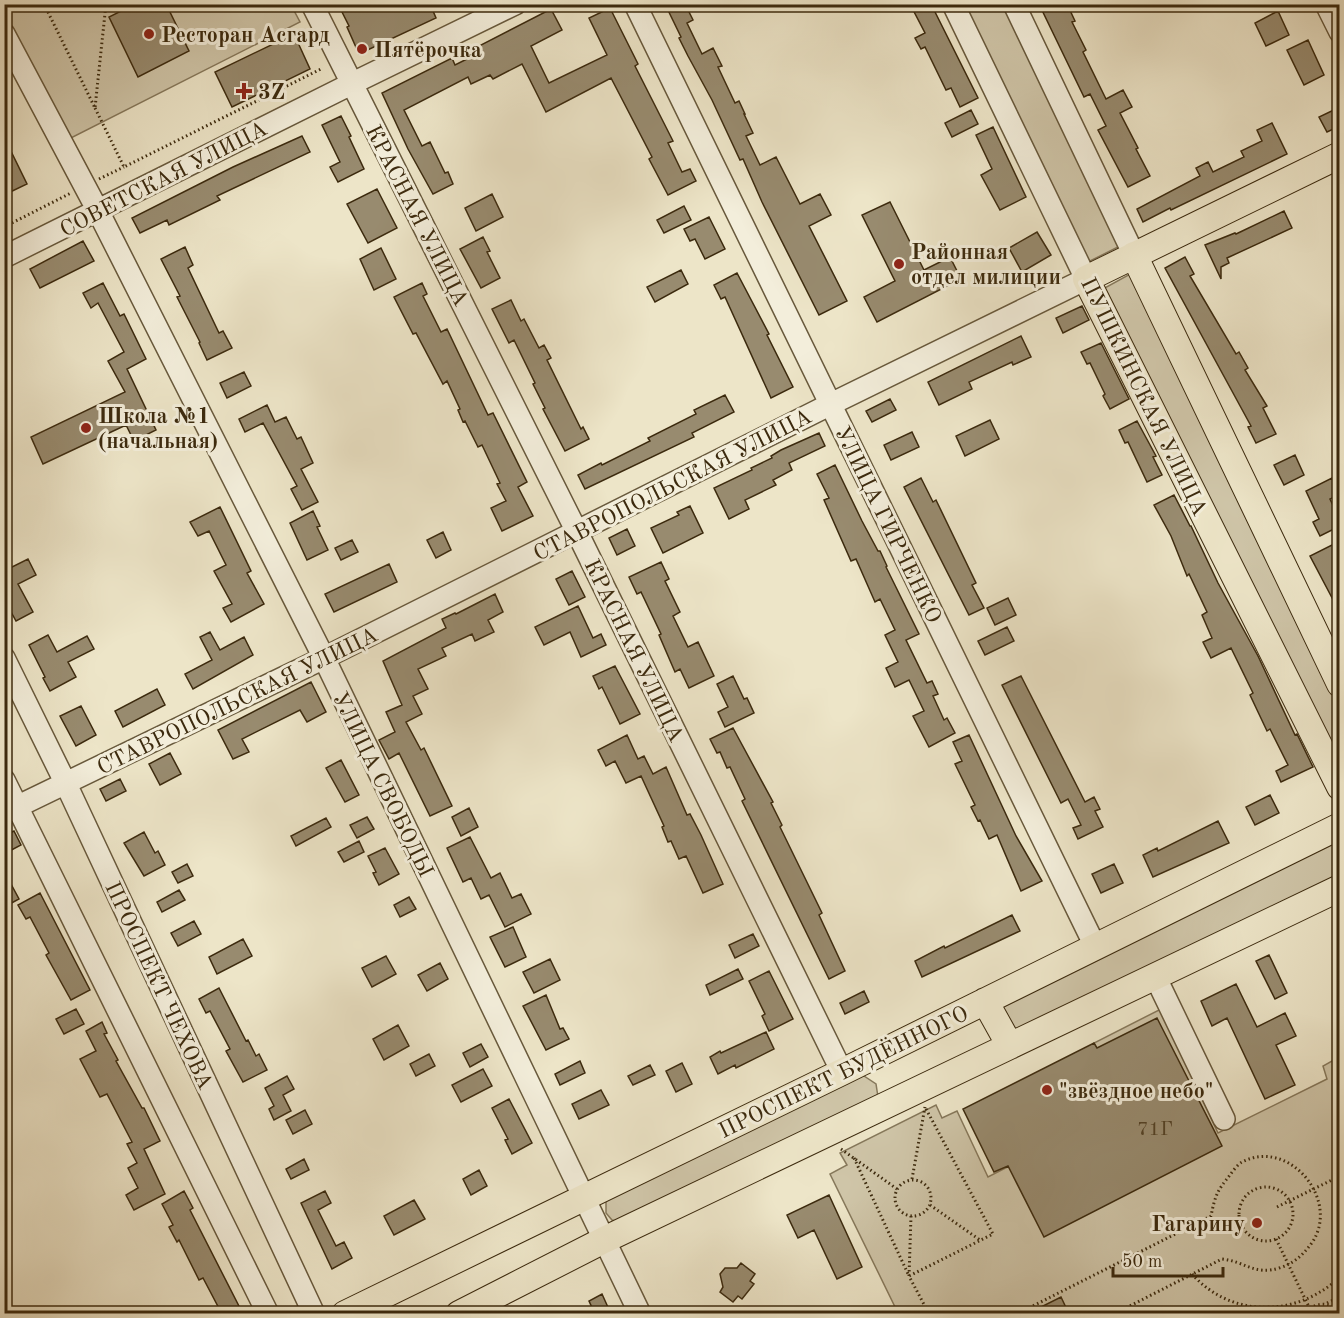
<svg xmlns="http://www.w3.org/2000/svg" width="1344" height="1318" font-family="'Old Standard TT',serif">
<rect width="100%" height="100%" fill="#ede5c8"/>
<filter id="stains"><feTurbulence type="fractalNoise" baseFrequency=".00333" numOctaves="4"/><feColorMatrix values="0 0 0 0 .2 0 0 0 0 .09 0 0 0 0 .02 0 0 0 .5 -.17"/></filter>
<radialGradient id="worn" r=".72"><stop offset=".6" stop-color="#630" stop-opacity="0"/><stop offset="1" stop-color="#630" stop-opacity=".3"/></radialGradient>
<path fill="#cfc5a8" stroke="#86785b" stroke-width="1.5" d="M5,4l286,1 9,17 -237,120 -58,-116z
M964,5h41l117,240 -36,18z
M1132,273l207,417v73l-238,-473z
M1339,836v42l-327,157 -14,-28z
M1161,1009l57,124 109,-54 -4,-13 16,-9v256h-441l-68,-139 17,-9 -7,-12 96,-48 6,13 15,-7 31,66 137,-70 -31,-64z
M858,1072l18,12 2,13 -256,126 -10,-3 -6,-7v-17z"/>
<path fill="#988b6f" stroke="#3c2a0e" stroke-width="1.5" d="M135,4h31l23,47 -51,26 -29,-60z
M338,4h92l6,14 -77,36 -12,-27 2,-1z
M665,4h20l8,16 -6,3 15,31 11,-6 9,18 -4,1 17,36 4,-2 6,13h-1l9,19 -7,3 14,29 16,-8 24,47 20,-10 11,21 -22,11 38,75 -28,14 -57,-113 -19,-43 -3,1 -28,-60 -24,-44 -9,-18 2,-1z
M910,4h21l47,94 -18,9 -9,-19 -5,2 -21,-43 -4,2 -6,-11 10,-5z
M1039,4h28l8,17 -3,1 14,28 -3,2 23,47 17,-9 9,17 -12,6 18,35 -2,1 14,27 -22,11 -30,-57 8,-4 -16,-32 -6,3z
M610,8l28,56 -3,2 38,75 -5,2 14,29 8,-3 6,12 -28,14 -19,-36 3,-2 -41,-79 -65,34 -24,-48 -29,15 -3,-4 -19,9 -3,-7 -64,33 18,36 8,-4 15,31 3,-1 5,12 -20,10 -25,-45 -26,-56 70,-35 3,7 24,-12 -2,-6 74,-38 11,21 -31,16 18,37 58,-28 -18,-37z
M1278,11l11,24 -23,11 -11,-23z
M294,34l16,35 -78,38 -17,-35z
M1308,40l16,35 -20,10 -17,-35z
M1340,107v19l-13,6 -8,-15z
M971,110l7,14 -26,13 -7,-14z
M341,116l10,20 -2,1 15,32 -26,13 -8,-15 10,-5 -18,-37z
M1272,123l15,31 -116,56 -1,-2 -27,14 -6,-13 63,-33 -4,-8 12,-6 5,10 31,-15 -3,-6 21,-10 -5,-11z
M993,127l33,70 -26,13 -19,-35 11,-6 -16,-34z
M302,136l8,16 -93,44 3,4 -51,25 -2,-5 -27,13 -8,-15 101,-51z
M4,137l23,47 -23,11z
M377,189l20,39 -29,15 -21,-39z
M492,194l11,23 -27,14 -11,-23z
M890,202l34,68 26,-13 11,22 -84,43 -13,-25 31,-16 -33,-66z
M684,206l7,14 -27,13 -7,-13z
M1284,211l8,17 -65,30 2,5 -8,4v12l-16,-34 30,-12 1,1z
M709,217l16,32 -20,10 -10,-20 -5,2 -6,-12z
M1037,232l14,23 -29,17 -13,-24z
M483,237l7,14 -3,1 13,26 -19,10 -21,-39z
M83,241l11,20 -54,27 -10,-19z
M185,247l8,18 -5,3 31,65 4,-2 9,17 -25,12 -8,-17 1,-1 -23,-45 3,-1 -19,-37z
M381,248l15,31 -22,11 -14,-31z
M1185,257l9,17 -4,2 46,78 3,-2 9,16 -3,2 22,36 -4,2 13,26 -20,9 -8,-16 3,-1 -86,-158z
M681,270l7,14 -33,18 -8,-15z
M737,273l32,61 -2,1 26,52 -22,11 -46,-101 -4,2 -7,-14z
M103,283l17,33 4,-2 22,45 -19,10 29,61 -22,11 -8,-16 -83,39 -12,-27 94,-45 -17,-31 16,-9 -26,-49 -7,5 -8,-15z
M422,283l5,11 -4,2 18,36 6,-3 41,86 5,-2 34,69 -9,5 15,29 -31,15 -11,-23 15,-7 -9,-17 3,-1 -18,-38 -4,2 -13,-26 -2,1 -5,-12 2,-1 -13,-28 -4,3 -27,-51 -3,1 -19,-37z
M511,300l10,21 3,-2 15,29 5,-3 7,13 -4,2 34,69 2,-2 6,12 -24,12 -22,-42 2,-1 -12,-24 2,-1 -21,-43 -5,3 -17,-34z
M1082,306l7,14 -26,13 -7,-15z
M1021,336l10,21 -18,8 -1,-3 -43,20 3,7 -33,16 -11,-23z
M1101,343l28,56 -19,10 -7,-13 2,-2 -15,-31 -3,1 -6,-12z
M244,372l7,14 -24,12 -7,-15z
M725,395l9,17 -42,21 2,4 -109,52 -7,-14 23,-12 1,2 48,-24 -2,-3 48,-24 -2,-4z
M890,399l6,11 -24,12 -6,-11z
M267,405l8,17 11,-5 11,22 4,-2 12,26 -12,6 17,33 -16,8 -11,-21 6,-3 -34,-63 -18,9 -6,-13z
M990,420l9,19 -34,17 -9,-20z
M1137,421l19,35 -3,1 9,18 -15,7 -19,-40 -3,1 -6,-13z
M912,432l7,15 -28,13 -7,-15z
M819,433l6,13 -36,17 3,7 -19,10 3,5 -31,15 4,9 -20,10 -15,-31 38,-18 -1,-2 21,-10 -1,-2 10,-6z
M1295,455l9,20 -20,10 -10,-20z
M835,465l27,56 16,30h2l7,15 -1,1 33,67 -13,6 21,43 5,-2 6,13 -5,2 11,24 3,-2 8,15 -26,14 -16,-31 11,-5 -15,-31 -14,7 -9,-19 12,-6 -13,-27 10,-5 -15,-31 -5,3 -19,-43 -5,2 -27,-61 5,-2 -12,-24z
M921,478l12,24 3,-2 40,83 -4,2 12,23 -15,7 -65,-128z
M1332,478l8,16 -10,5 10,21v6l-20,10 -7,-14 6,-3 -13,-28z
M1174,495l16,31h1l27,57 40,73 37,79 2,-1 16,33 -32,15 -5,-11 12,-6 -18,-36 -3,2 -17,-36 3,-2 -22,-45 -20,10 -8,-16 9,-4 -10,-23 5,-3 -18,-38 -2,2 -16,-40 -17,-31z
M690,506l13,27 -40,20 -12,-25 28,-13 -2,-3z
M220,507l31,64 -4,2 17,31 -33,18 -8,-14 9,-4 -18,-33 12,-6 -17,-34 -11,5 -8,-14z
M313,511l7,15 -3,1 11,23 -21,10 -17,-37z
M627,529l8,17 -18,9 -8,-17z
M443,532l8,18 -15,8 -9,-18z
M352,540l6,12 -17,8 -6,-12z
M1334,544l6,11v58l-30,-57z
M28,559l8,16 -18,9 15,28 -17,9 -12,-22v-28z
M661,562l8,17 -4,2 15,31 -7,4 15,31 10,-5 16,34 -25,12 -9,-19 -5,3 -16,-37 2,-1 -20,-42 -4,2 -8,-17z
M389,564l8,18 -63,30 -9,-18z
M572,571l13,26 -16,8 -13,-26z
M495,594l8,18 -15,8 6,12 -19,9 -3,-7 -30,14 4,8 -28,13 10,20 -15,7 9,18 -16,8 15,28 3,-2 28,58 -22,10 -31,-63 -10,6 -10,-19 16,-8 -9,-20 16,-7 -19,-44 63,-33 -4,-9 13,-6 1,1z
M1008,598l8,17 -21,10 -8,-17z
M578,606l15,32 8,-4 5,11 -25,12 -11,-25 -26,13 -9,-18z
M1007,627l7,14 -29,14 -7,-14z
M210,632l10,18 24,-13 9,18 -60,34 -8,-15 27,-14 -12,-23z
M48,635l9,17 30,-16 7,13 -26,13 8,15 -26,14 -7,-13 2,-1 -16,-32z
M615,666l25,48 -20,10 -18,-37 -3,2 -6,-13z
M733,676l11,23 3,-1 7,15 -29,14 -7,-15 10,-5 -11,-23z
M1021,676l64,126 9,-5 6,12 -5,2 8,16 -25,12 -5,-11 8,-3 -13,-26 -7,4 -59,-118z
M311,682l15,30 -19,10 -7,-12 -58,29 7,13 -16,7 -15,-29z
M157,689l8,16 -42,22 -8,-16z
M81,706l15,29 -20,11 -16,-30z
M733,728l40,74 -2,1 11,22 -2,2 42,86 -3,2 26,56 -16,8 -87,-178 3,-2 -15,-32 -3,1 -7,-16 -3,1 -7,-14z
M627,735l11,24 6,-3 9,18 13,-7 21,48 3,-1 11,21 22,49 -20,9 -17,-37 -7,3 -8,-18 -3,1 -6,-15 2,-1 -23,-50 -15,7 -11,-22 -9,5 -8,-16z
M969,735l47,101 26,45 -21,10 -24,-56 -8,4 -9,-19 -2,1 -7,-14 4,-2 -20,-41 7,-3 -9,-19z
M170,753l11,21 -21,11 -11,-21z
M341,760l18,35 -14,7 -19,-34z
M120,779l6,12 -20,10 -6,-12z
M1270,795l9,18 -24,12 -9,-18z
M469,808l9,19 -17,9 -9,-19z
M367,817l7,12 -17,9 -7,-13z
M326,818l5,9 -35,19 -5,-10z
M1218,821l11,22 -76,34 -10,-22 14,-7 1,3z
M14,831l7,14 -17,9v-18z
M144,832l11,21 3,-2 7,14 -21,11 -20,-33z
M470,837l21,41 9,-5 12,25 9,-4 10,20 -26,13 -16,-32 -8,4 -10,-21 -8,4 -16,-34z
M359,841l5,11 -20,10 -6,-10z
M385,848l14,26 -20,11 -6,-12 3,-1 -8,-16z
M187,864l6,12 -15,7 -6,-11z
M1114,864l9,19 -22,10 -9,-19z
M4,871l15,28 -11,6 -4,-7z
M179,890l6,10 -23,12 -5,-10z
M40,893l50,97 -19,10 -25,-45 3,-2 -19,-36 -4,2 -8,-14z
M409,897l7,12 -16,8 -6,-12z
M1012,915l8,16 -98,46 -7,-16 29,-15 1,2z
M194,921l7,13 -23,12 -7,-13z
M513,927l13,30 -21,10 -15,-30z
M753,934l6,12 -24,12 -6,-13z
M243,939l9,17 -35,18 -8,-17z
M1269,955l18,38 -12,6 -19,-38z
M386,956l10,18 -24,13 -10,-19z
M550,959l10,21 -26,13 -11,-21z
M440,963l8,16 -21,12 -9,-16z
M738,969l5,10 -33,16 -4,-10z
M769,971l24,48 -24,12 -7,-15 3,-2 -16,-33z
M1236,984l21,43 28,-14 11,23 -20,9 19,40 -30,14 -38,-81 -15,8 -11,-25z
M219,988l27,53 2,-1 8,16 3,-2 8,16 -24,12 -17,-31 4,-2 -20,-38 -4,2 -7,-14z
M864,991l5,11 -24,12 -5,-11z
M546,995l14,34 3,-1 6,11 -23,11 -23,-44z
M76,1009l8,15 -20,10 -8,-15z
M1157,1018l65,128 -178,91 -36,-71 -14,6 -31,-63 131,-66 3,5z
M102,1022l5,11 -3,1 14,26 -2,1 26,47h2l16,33 -16,8 21,45 -31,16 -8,-15 12,-7 -10,-20 9,-5 -10,-19 5,-2 -25,-48 -7,3 -20,-38 16,-8 -10,-20z
M398,1025l11,21 -25,14 -11,-21z
M766,1032l8,17 -38,19 -1,-3 -17,9 -8,-17 10,-6 1,2z
M481,1044l7,13 -18,10 -7,-14z
M429,1054l6,12 -19,10 -6,-12z
M580,1061l5,12 -25,12 -5,-11z
M682,1063l10,21 -16,8 -10,-21z
M650,1065l5,10 -22,10 -5,-9z
M483,1069l9,17 -31,16 -9,-17z
M287,1076l7,13 -11,6 8,16 -17,9 -5,-11 5,-3 -9,-18z
M601,1090l8,15 -30,14 -7,-15z
M509,1099l23,44 -20,11 -7,-14 3,-1 -16,-31z
M305,1110l7,14 -19,10 -7,-14z
M304,1159l5,11 -18,9 -5,-10z
M479,1170l8,16 -16,9 -8,-16z
M184,1191l9,17 -3,2 53,104h-21l-19,-36 -4,2 -20,-40 -2,2 -8,-15 4,-2 -11,-21z
M325,1191l6,12 -13,7 18,36 8,-4 8,16 -20,11 -31,-66z
M829,1195l33,72 -25,12 -23,-49 -16,8 -11,-23z
M414,1200l11,19 -31,16 -10,-19z
M741,1263l14,11 -5,7 4,3 -12,15 -4,-3 -5,6 -13,-10 3,-5 -3,-13 5,-6h12z
M602,1294l9,20h-16l-6,-13z
M1061,1297l8,17h-42z"/>
<g fill="none" stroke-linecap="round" stroke-linejoin="round">
<defs>
<path id="minor" d="M312,4l265,528 265,540
M635,4l460,942
M1014,4l120,251
M1326,4l14,28
M4,34l94,177 226,447 316,656
M4,257l347,-173 164,-80
M4,658l62,126 248,530
M4,780l264,534
M4,813l320,-155 507,-254 255,-125 -133,-275
M1155,976l69,143"/>
<path id="major" d="M1340,155l-254,124 254,508
M1134,255l206,429
M985,1001l25,45
M345,1314l497,-242 498,-246
M459,1314l145,-74 736,-352"/>
</defs>
<use href="#minor" stroke="#68593c" stroke-width="24"/>
<use href="#major" stroke="#3c2a0e" stroke-width="28"/>
<path stroke="#3c2a0e" stroke-width="3" stroke-dasharray="1.5 3" stroke-linecap="butt" d="M44,4l51,104 11,-104
M256,4l6,5 18,-5
M95,108l29,59 199,-99
M99,179l25,-12
M4,227l67,-34
M841,1149l56,40
M854,1158l55,118 84,-42 -68,-127
M912,1179l13,-72
M895 1198a18 18 0 1 1 36 0a18 18 0 1 1-36 0Z
M1239 1214a27 27 0 1 1 54 0a27 27 0 1 1-54 0Z
M930,1205l50,35
M1277,1207l63,-31
M911,1216l-2,60 20,38
M1276,1239l33,68
M1192,1274c39,44 104,44 148,3
M1327,1303l13,-6
M1017,1314l194,-98c4,-20 6,-25 19,-41 3,-4 8,-11 12,-13 48,-25 100,40 69,82 -8,11 -18,20 -32,24 -24,8 -35,-7 -57,-9l-108,55
M1303,1314c11,-11 23,-13 37,-4"/>
<use href="#minor" stroke="#f3eedb" stroke-width="21"/>
<use href="#major" stroke="#ede5c8" stroke-width="26"/>
</g>
<g fill="#8f2418" stroke="#f3eedb" stroke-width="2">
<circle cx="149" cy="34" r="6"/>
<circle cx="362" cy="49" r="6"/>
<path d="M241 82h6v6h6v6h-6v6h-6v-6h-6v-6h6z"/>
<circle cx="899" cy="264" r="6"/>
<circle cx="86" cy="428" r="6"/>
<circle cx="1047" cy="1090" r="6"/>
<circle cx="1257" cy="1223" r="6"/>
</g>
<g text-anchor="middle" stroke-width="6" stroke-linejoin="round" paint-order="stroke">
<g font-size="20" fill="#534226">
<text x="1155" y="1135">71Г</text>
</g>
<g font-size="22" font-weight="bold" fill="#3c2a0e" stroke="#f3eedb" text-anchor="start">
<text x="161" y="42">Ресторан Асгард</text>
<text x="374" y="57">Пятёрочка</text>
<text x="258" y="99">3Z</text>
<text x="911" y="259">Районная<tspan x="911" dy="25">отдел милиции</tspan></text>
<text x="98" y="423">Школа №1<tspan x="98" dy="25">(начальная)</tspan></text>
<text x="1059" y="1098">"звёздное небо"</text>
<text x="1245" y="1231" text-anchor="end">Гагарину</text>
</g>
<g font-size="22" fill="#3c2a0e" stroke="#f3eedb">
<text transform="translate(163 178) rotate(-27)" y="8">СОВЕТСКАЯ УЛИЦА</text>
<text transform="translate(418 215) rotate(63)" y="8">КРАСНАЯ УЛИЦА</text>
<text transform="translate(1145 396) rotate(64)" y="8">ПУШКИНСКАЯ УЛИЦА</text>
<text transform="translate(672 484) rotate(-27)" y="8">СТАВРОПОЛЬСКАЯ УЛИЦА</text>
<text transform="translate(889 524) rotate(64)" y="8">УЛИЦА ГИРЧЕНКО</text>
<text transform="translate(635 650) rotate(64)" y="8">КРАСНАЯ УЛИЦА</text>
<text transform="translate(237 700) rotate(-26)" y="8">СТАВРОПОЛЬСКАЯ УЛИЦА</text>
<text transform="translate(384 784) rotate(64)" y="8">УЛИЦА СВОБОДЫ</text>
<text transform="translate(160 985) rotate(65)" y="8">ПРОСПЕКТ ЧЕХОВА</text>
<text transform="translate(843 1071) rotate(-26)" y="8">ПРОСПЕКТ БУДЁННОГО</text>
</g>
</g>
<rect width="1344" height="1318" fill="none" stroke="#ede5c8" stroke-width="24"/>
<rect x="6" y="6" width="1332" height="1306" fill="none" stroke="#3c2a0e" stroke-width="3"/>
<rect x="12" y="12" width="1320" height="1294" fill="none" stroke="#3c2a0e" stroke-width="1.5"/>
<path d="M1113 1267v9h110v-9" fill="none" stroke="#3c2a0e" stroke-width="3"/>
<text x="1122" y="1267" font-size="18" fill="#3c2a0e" stroke="#f3eedb" stroke-width="4.5" paint-order="stroke">50 m</text>
<rect width="100%" height="100%" filter="url(#stains)"/>
<rect width="100%" height="100%" fill="url(#worn)"/>
</svg>
